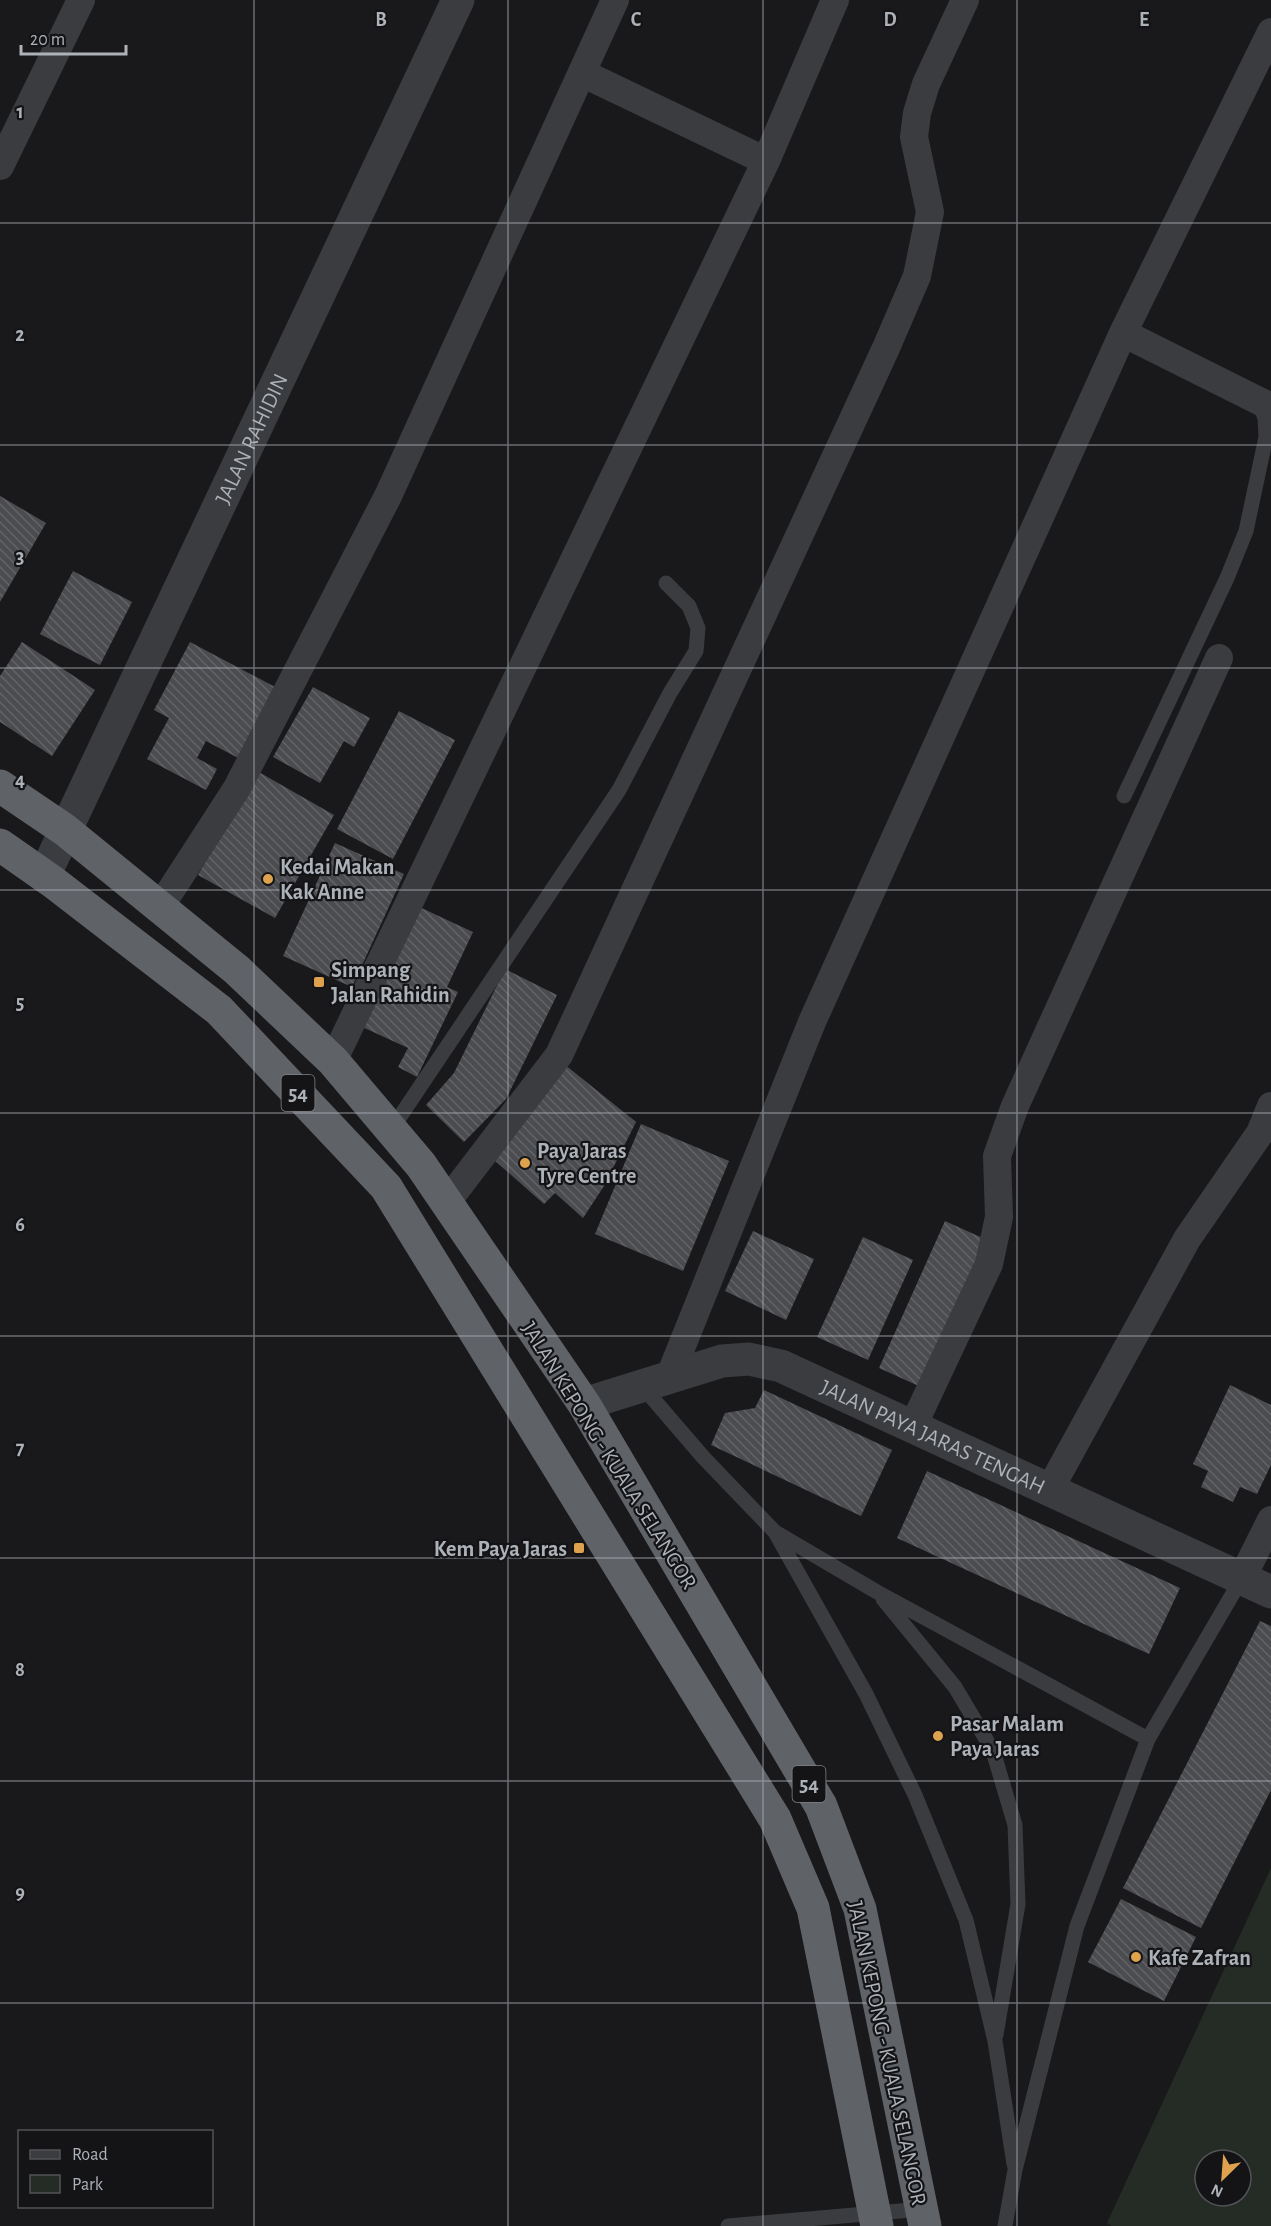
<svg xmlns="http://www.w3.org/2000/svg" width="1271" height="2226" font-family="'Alegreya Sans',sans-serif">
<defs>
<pattern id="building-back-hatch" width="6" height="6" patternUnits="userSpaceOnUse" patternTransform="scale(1.5)"><rect width="6" height="6" fill="#4b4c50"/><path d="M-1 5l2 2M0 0l6 6M5-1l2 2" fill="none" stroke="#626367"/></pattern>
</defs>
<rect width="100%" height="100%" fill="#19191b"/>
<path fill="#252c26" fill-rule="evenodd" d="M1271,1868v358h-159l-5,-3zM1205,2160h36v36h-36z"/>
<path fill="url(#building-back-hatch)" d="M0,496l46,27 -46,79z
M73,571l59,31 -32,63 -60,-31z
M22,642l73,48 -43,66 -52,-34v-46z
M190,642l87,46 -37,71 -34,-18 -9,17 20,11 -11,21 -59,-31 22,-41 -15,-8z
M313,687l57,31 -16,29 -10,-6 -24,42 -47,-26z
M399,711l56,29 -62,119 -56,-30z
M257,771l77,44 -59,103 -77,-43z
M335,843l69,31 -52,113 -69,-31z
M415,905l58,27 -26,55 11,5 -41,85 -19,-10 10,-19 -50,-23z
M505,969l52,26 -51,104 -42,43 -38,-37 28,-32z
M564,1064l72,58 -32,64 -21,32 -28,-25 -11,11 -50,-44z
M641,1124l88,37 -46,110 -88,-37z
M945,1221l42,19 -66,147 -42,-19z
M753,1231l61,28 -28,61 -61,-29z
M863,1237l50,23 -45,100 -51,-23z
M1230,1385l41,20v60l-14,29 -17,-7 -7,15 -32,-15 7,-16 -15,-7z
M764,1390l128,60 -31,66 -150,-71 14,-32 30,-5z
M927,1471l253,117 -31,66 -252,-116z
M1260,1621l11,5v164l-70,138 -78,-40z
M1121,1899l75,38 -32,64 -76,-39z"/>
<g fill="none" stroke-linecap="round" stroke-linejoin="round">
<path stroke="#3a3c3f" stroke-width="15" d="M1124,796l103,-218 19,-47 20,-94 -1,-19 -6,-16
M391,1130l228,-340 51,-97 26,-42 2,-23 -9,-22 -23,-23
M642,1386l61,71 72,75 102,60 271,147
M775,1532l91,162 49,101 51,125 29,121 19,123
M883,1599l72,88 38,64 22,74 3,79 -22,131
M728,2226l195,-17
M1005,2226l10,-56 62,-244 71,-187 94,-161"/>
<path stroke="#3a3c3f" stroke-width="28" d="M582,73l184,88
M0,166l81,-166
M1123,333l148,74
M160,907l77,-119 151,-292 227,-496
M333,1061l433,-900 69,-161
M446,1203l113,-148 327,-707 31,-72 13,-64 -16,-75 3,-24 9,-29 39,-84
M669,1378l143,-356 311,-689 148,-301
M913,1426l76,-162 10,-47 -2,-61 18,-50 204,-448
M1050,1489l137,-250 73,-106 11,-27
M1242,1578l29,-58"/>
<g stroke="#3a3c3f" stroke-width="33">
<path id="s1" d="M44,876l414,-876"/>
<path id="s2" d="M584,1404l138,-43 27,-2 32,7 490,226"/>
</g>
<path stroke="#5f6267" stroke-width="33" d="M0,786l65,44 172,140 96,91 88,104 163,239 237,402 39,103 65,317
M0,845l53,37 166,128 167,177 389,632 38,89 64,318"/>
</g>
<path fill="none" stroke="#adb2b9" stroke-width="1.5" stroke-opacity="0.55" d="M254,0v2226M508,0v2226M763,0v2226M1017,0v2226M0,223h1271M0,445h1271M0,668h1271M0,890h1271M0,1113h1271M0,1336h1271M0,1558h1271M0,1781h1271M0,2003h1271"/>
<g fill="#dea24e" stroke="#141416" stroke-width="2">
<circle cx="268" cy="879" r="6"/>
<rect x="313" y="976" width="12" height="12" rx="3"/>
<circle cx="525" cy="1163" r="6"/>
<rect x="573" y="1542" width="12" height="12" rx="3"/>
<circle cx="938" cy="1736" r="6"/>
<circle cx="1136" cy="1957" r="6"/>
</g>
<g text-anchor="middle" stroke-width="4.5" stroke-linejoin="round" paint-order="stroke">
<g fill="#141416" stroke="#7f8388" stroke-width="1.5">
<rect x="281.5" y="1075" width="33" height="36" rx="4.5"/>
<rect x="792.5" y="1766" width="33" height="36" rx="4.5"/>
</g>
<g font-size="21" font-weight="bold" fill="#adb2b9">
<text x="298" y="1100">54</text>
<text x="809" y="1791">54</text>
</g>
<g font-size="22" fill="#adb2b9" stroke="#141416">
<text dy="8" stroke="none"><textPath href="#s1" startOffset="484">JALAN RAHIDIN</textPath></text>
<text dy="8" stroke="none"><textPath href="#s2" startOffset="372">JALAN PAYA JARAS TENGAH</textPath></text>
<text transform="translate(610 1455) rotate(58)" y="8">JALAN KEPONG - KUALA SELANGOR</text>
<text transform="translate(888 2053) rotate(78)" y="8">JALAN KEPONG - KUALA SELANGOR</text>
</g>
<g font-size="22" font-weight="bold" fill="#adb2b9" stroke="#141416" text-anchor="start">
<text x="280" y="874">Kedai Makan<tspan x="280" dy="25">Kak Anne</tspan></text>
<text x="331" y="977">Simpang<tspan x="331" dy="25">Jalan Rahidin</tspan></text>
<text x="537" y="1158">Paya Jaras<tspan x="537" dy="25">Tyre Centre</tspan></text>
<text x="567" y="1556" text-anchor="end">Kem Paya Jaras</text>
<text x="950" y="1731">Pasar Malam<tspan x="950" dy="25">Paya Jaras</tspan></text>
<text x="1148" y="1965">Kafe Zafran</text>
</g>
</g>
<g font-size="20" text-anchor="middle" font-weight="bold" fill="#adb2b9" stroke="#141416" stroke-width="4.5" stroke-linejoin="round" paint-order="stroke">
<text x="381" y="26">B</text>
<text x="636" y="26">C</text>
<text x="890" y="26">D</text>
<text x="1144" y="26">E</text>
<text x="20" y="118">1</text>
<text x="20" y="341">2</text>
<text x="20" y="563">3</text>
<text x="20" y="786">4</text>
<text x="20" y="1009">5</text>
<text x="20" y="1231">6</text>
<text x="20" y="1454">7</text>
<text x="20" y="1676">8</text>
<text x="20" y="1899">9</text>
</g>
<rect x="18" y="2130" width="195" height="78" fill="#141416" stroke="#515357" stroke-width="1.5"/>
<rect x="30" y="2150" width="30" height="9" fill="#3a3c3f" stroke="#515357" stroke-width="1.5"/>
<text x="72" y="2160" font-size="18" fill="#adb2b9">Road</text>
<rect x="30" y="2175" width="30" height="18" fill="#252c26" stroke="#515357" stroke-width="1.5"/>
<text x="72" y="2190" font-size="18" fill="#adb2b9">Park</text>
<g transform="translate(1223 2178) rotate(205)"><circle r="28" fill="#141416" stroke="#515357" stroke-width="1.5"/>
<path d="M0-4.5L10 22L0 15L-10 22Z" fill="#dea24e"/>
<text y="-9" font-size="16" font-weight="bold" text-anchor="middle" fill="#adb2b9">N</text>
</g>
<path d="M21 45v9h105v-9" fill="none" stroke="#adb2b9" stroke-width="3"/>
<text x="30" y="45" font-size="18" fill="#adb2b9" stroke="#141416" stroke-width="4.5" paint-order="stroke">20 m</text>
</svg>
